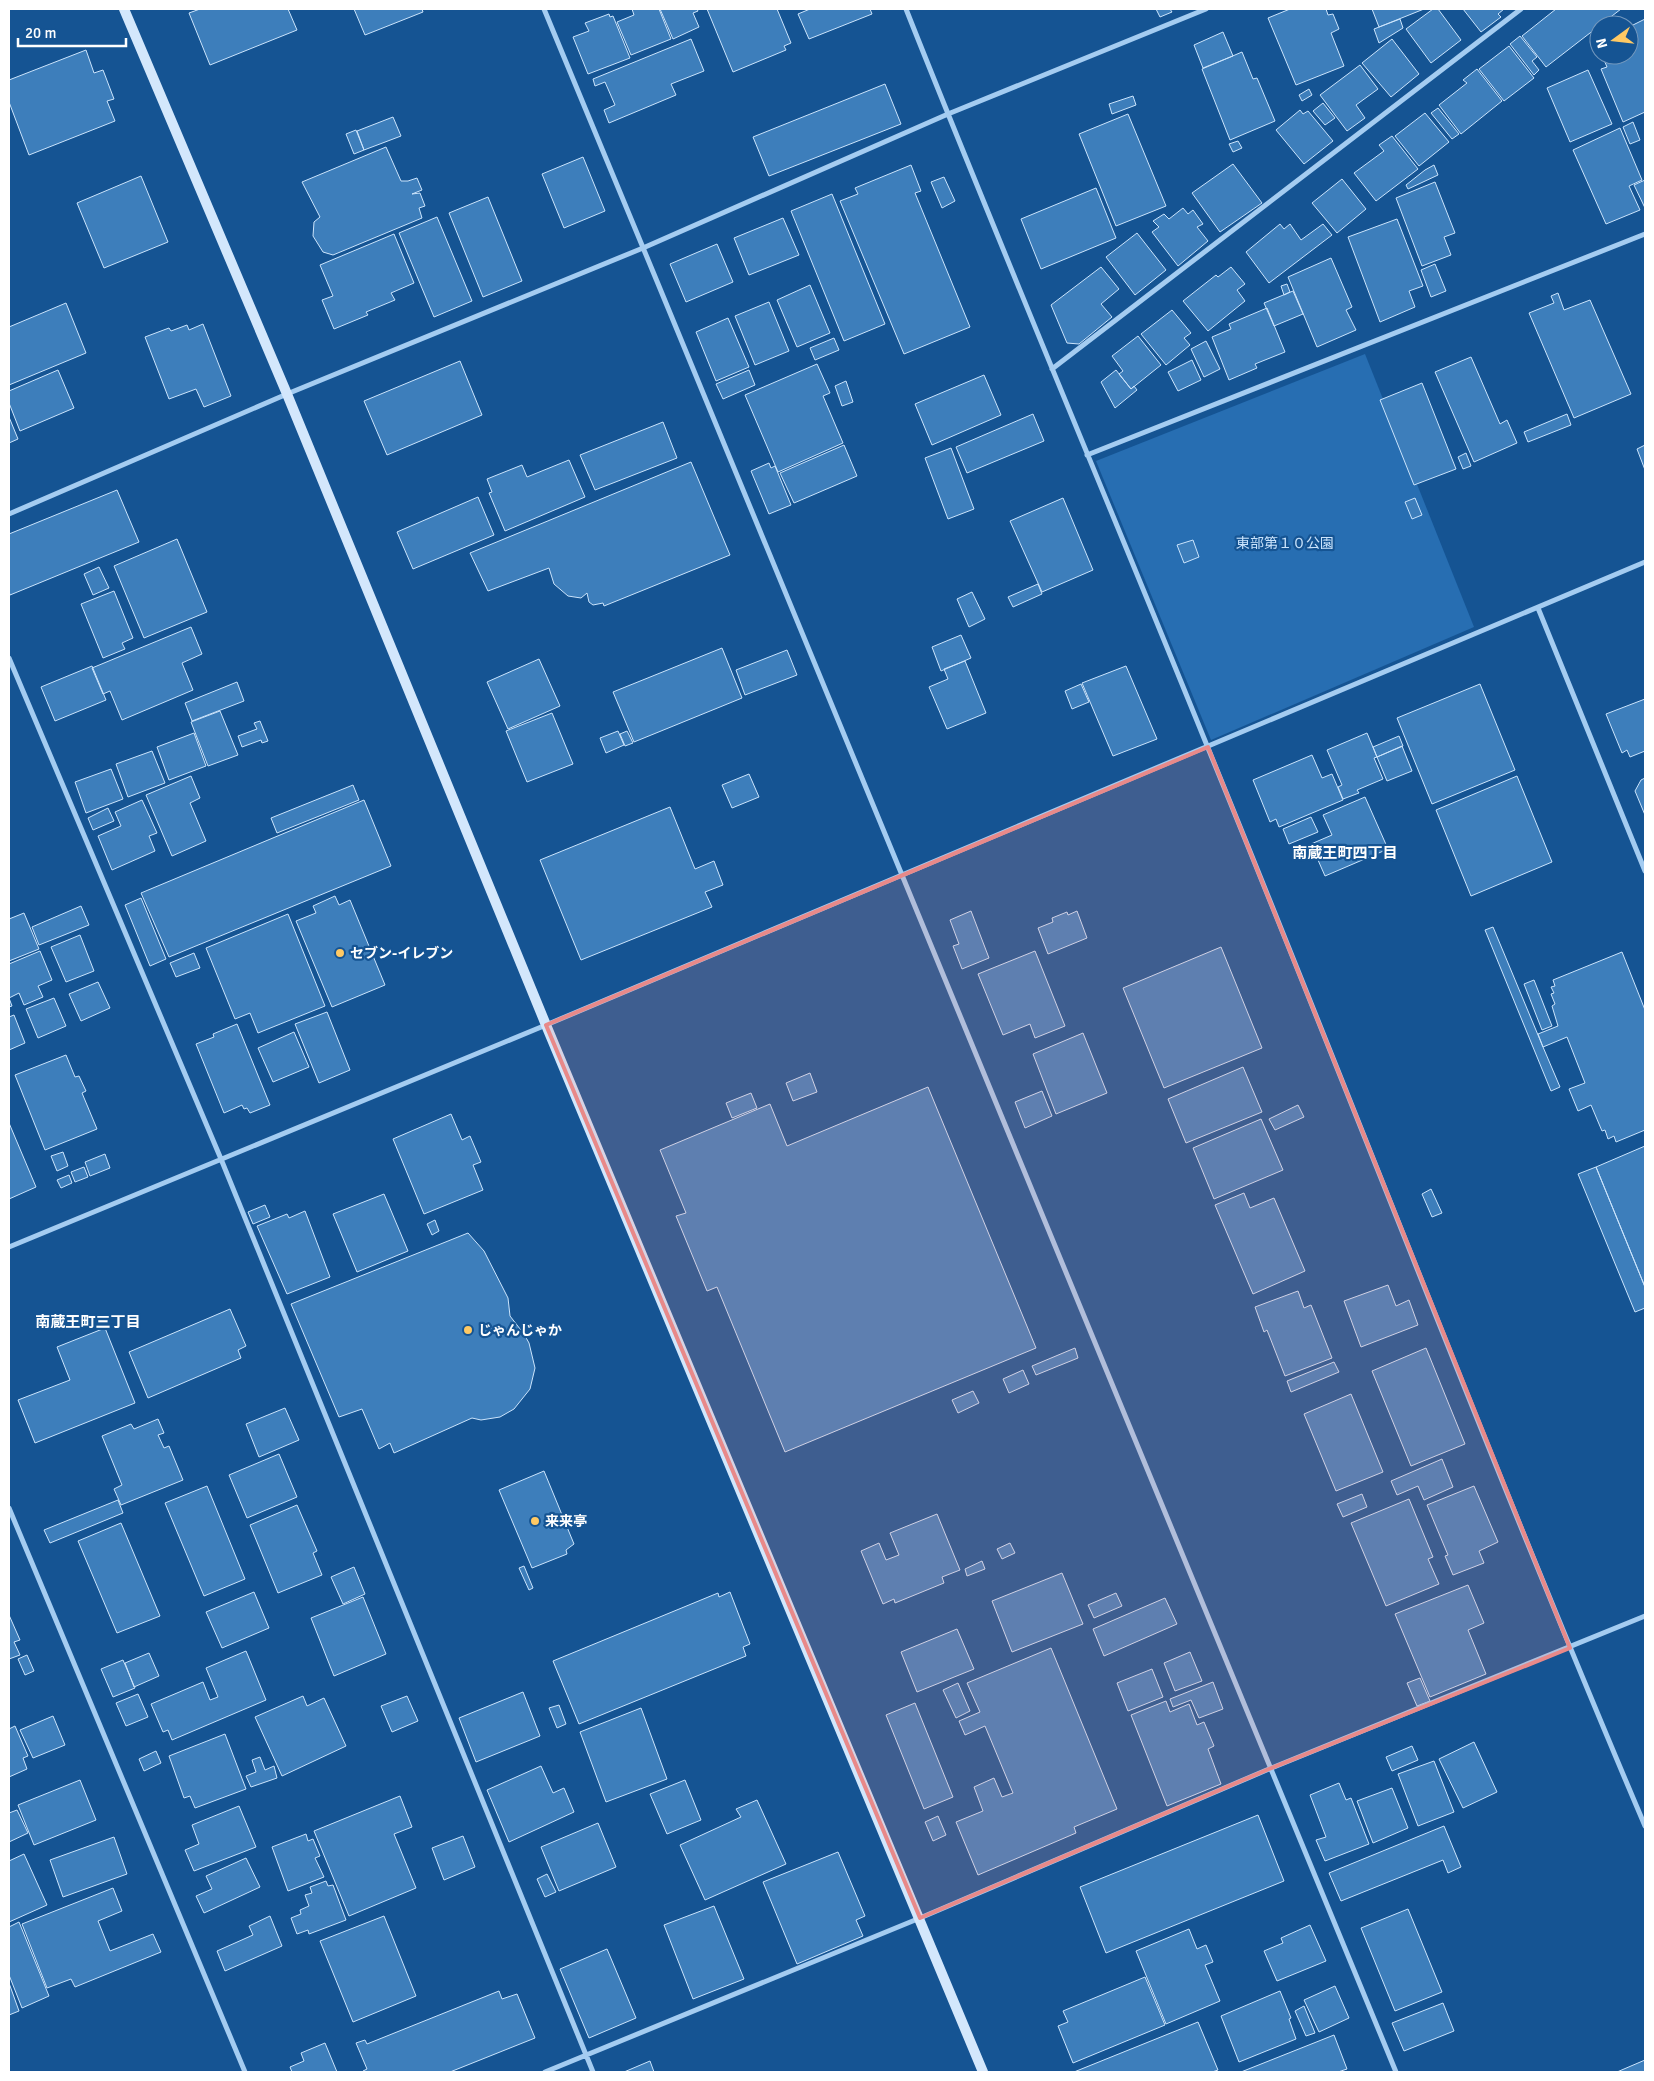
<svg xmlns="http://www.w3.org/2000/svg" width="1654" height="2081" font-family="Signika,'Noto Sans JP',sans-serif">
<rect width="100%" height="100%" fill="#155493"/>
<path fill="#276eb2" d="M1365,354l109,273 -263,113 -115,-279z"/>
<path fill="#3d7ebb" stroke="#cbe4fc" d="M200,9h88l9,21 -87,35 -21,-52z
M354,9h68l1,3 -58,23z
M632,9h27l12,30 -40,16 -14,-33 17,-7z
M660,9h37l1,2 -5,2 6,14 -26,12z
M707,9h70l14,34 -7,3 2,4 -53,22z
M810,9h60l2,5 -63,25 -11,-25z
M1156,9h14l2,3 -12,5z
M1290,9h36l2,6 5,-1 6,15 -8,4 13,33 -48,19 -28,-67z
M1372,9h52l-45,18z
M1433,9h5l23,31 -30,23 -25,-34z
M1463,9h41l-6,5 3,3 -20,15z
M1556,9h65l-75,58 -24,-31z
M609,14l1,3 3,-1 17,42 -42,16 -15,-37 16,-6 -4,-8z
M1400,19l3,9 -24,15 -5,-14z
M1645,19v93l-22,10 -22,-53 6,-2 -5,-12h27v-28z
M1223,32l10,24 -30,12 -9,-23z
M1520,36l17,21 -5,4 7,9 -5,5 -24,-31z
M691,39l13,32 -33,13 5,11 -67,28 -5,-13 11,-5 -10,-23 -10,4 -2,-7z
M1392,39l27,35 -28,23 -29,-34z
M1509,46l25,32 -30,23 -25,-32z
M86,50l8,23 9,-3 11,29 -7,2 8,20 -86,34 -20,-53v-22z
M1242,52l11,27 4,-1 18,43 -45,19 -28,-71z
M1360,65l18,24 -22,16 9,13 -18,13 -27,-36z
M1477,69l25,32 -41,33 -22,-29 28,-22 -4,-3z
M1588,70l24,54 -42,18 -23,-54z
M885,84l16,40 -132,52 -16,-39z
M1309,89l3,6 -10,6 -3,-6z
M1133,96l3,9 -24,9 -3,-10z
M1323,103l12,15 -10,7 -12,-14z
M1438,108l21,26 -7,5 -21,-26z
M1300,110l3,4 5,-3 25,30 -29,23 -28,-34z
M1425,113l24,29 -30,24 -24,-30z
M1128,114l38,92 -50,20 -37,-92z
M393,117l8,19 -37,14 -7,-19z
M1633,122l7,18 -10,4 -7,-17z
M1620,128l22,52 -13,6 11,24 -34,14 -33,-74z
M356,130l8,20 -10,4 -8,-20z
M1392,136l26,33 -42,32 -22,-28 30,-22 -5,-6z
M1238,141l4,7 -9,4 -4,-8z
M386,147l15,34h7l9,-3 5,12 -10,4 8,-1 5,13 -6,2 3,10 -89,37 -10,-3 -10,-16 1,-14 6,-5 -18,-35z
M583,157l22,54 -41,17 -22,-54z
M1233,164l29,39 -42,29 -28,-39z
M911,165l10,26 -6,2 55,134 -66,27 -64,-153 18,-7 -3,-6z
M1434,165l4,10 -30,14 -2,-4 19,-15z
M141,176l27,66 -64,26 -27,-65z
M944,177l11,24 -13,7 -11,-26z
M1342,179l24,30 -29,24 -25,-30z
M1645,180v28l-11,-23z
M1435,182l20,51 -11,4 7,18 -29,11 -26,-68z
M1096,188l20,50 -75,31 -20,-50z
M832,194l53,130 -41,17 -53,-130z
M488,197l34,84 -39,16 -34,-84z
M1183,208l5,6 5,-4 10,14 -6,3 11,14 -30,25 -26,-34 7,-5 -6,-6 11,-7 5,5z
M437,217l35,84 -38,16 -35,-84z
M783,218l16,37 -50,20 -15,-37z
M1397,219l26,67 -14,5 6,16 -35,15 -32,-85z
M1280,224l4,5 6,-5 11,16 22,-16 9,11 -63,48 -23,-31z
M1137,233l29,37 -31,25 -29,-38z
M394,234l20,49 -23,10 4,7 -29,12 2,3 -34,14 -12,-29 11,-4 -13,-31z
M717,244l16,38 -47,20 -16,-38z
M1331,258l21,49 -6,3 10,20 -39,17 -29,-70z
M1435,264l11,27 -15,6 -10,-27z
M1101,267l18,22 -18,15 11,13 -33,27 -12,-1 -16,-38z
M1231,267l14,17 -8,6 8,11 -37,30 -25,-30 33,-26 2,2z
M1287,284l3,8 -6,3 -3,-9z
M810,285l20,48 -33,14 -20,-47z
M1293,291l10,23 -29,12 -10,-23z
M1558,293l6,17 26,-10 41,94 -57,24 -45,-105 25,-10 -3,-7z
M769,302l20,49 -34,14 -20,-49z
M66,303l20,50 -77,32v-58z
M1267,308l18,44 -30,12 2,4 -28,12 -17,-43 19,-8 -2,-5z
M1172,310l19,23 -7,5 6,7 -24,20 -25,-31z
M728,318l21,49 -33,14 -20,-49z
M203,324l28,72 -27,11 -8,-18 -27,10 -24,-62 24,-9 2,3 16,-6 2,5z
M1138,336l23,29 -30,24 -12,-15 4,-3 -11,-15z
M834,338l5,12 -24,10 -5,-12z
M1206,341l14,28 -16,8 -13,-28z
M1471,357l29,67 7,-4 10,23 -43,19 -39,-90z
M1192,360l9,20 -23,11 -10,-19z
M460,361l22,54 -95,40 -23,-54z
M817,364l13,29 -7,3 20,47 -65,29 -33,-77z
M58,370l16,38 -54,23 -11,-28v-12z
M749,370l6,15 -32,14 -7,-15z
M1116,370l15,19 3,-3 3,4 -22,18 -14,-26z
M984,375l17,40 -69,30 -17,-41z
M846,381l7,21 -11,4 -7,-20z
M1422,383l34,86 -42,16 -34,-85z
M1033,414l11,27 -77,32 -11,-26z
M1567,414l4,11 -43,17 -4,-10z
M9,417l9,22 -9,4z
M663,422l14,36 -82,32 -15,-35z
M844,445l13,31 -63,27 -14,-30z
M1645,445v25l-8,-21z
M951,448l23,61 -26,10 -23,-61z
M1466,453l5,13 -8,3 -5,-12z
M569,460l16,37 -80,34 -16,-38 3,-1 -5,-13 35,-14 5,12z
M691,462l39,93 -126,51 -1,-3 -10,2 -4,-3 -2,-9 -6,5 -13,-2 -14,-12 -5,-16 -61,23 -18,-38z
M769,463l2,5 4,-2 16,39 -22,9 -18,-43z
M117,490l22,52 -129,53 -1,-4v-57z
M478,497l16,38 -81,34 -16,-37z
M1063,498l30,72 -51,22 -32,-71z
M1415,498l7,17 -10,4 -7,-17z
M177,539l30,73 -63,26 -30,-72z
M1193,540l6,17 -15,6 -7,-18z
M99,567l10,21 -16,7 -9,-21z
M1038,584l4,10 -29,13 -5,-10z
M114,591l19,47 -11,5 3,6 -22,9 -22,-54z
M972,592l13,27 -16,8 -12,-28z
M191,627l11,27 -20,9 11,27 -71,30 -12,-29 -7,3 -11,-26z
M961,635l10,23 -30,13 -9,-24z
M722,648l20,50 -108,44 -21,-50z
M787,650l10,25 -52,20 -9,-25z
M539,659l21,47 -52,23 -21,-47z
M965,661l21,52 -39,16 -18,-42 19,-8 -4,-10z
M92,666l14,34 -51,21 -14,-34z
M1126,666l31,73 -44,17 -31,-73z
M237,682l7,19 -52,20 -7,-18z
M1081,684l8,18 -17,7 -7,-18z
M1480,684l35,86 -83,34 -35,-86z
M1645,699v52l-15,6 -3,-7 -5,3 -16,-39z
M220,711l18,44 -30,11 -17,-44z
M552,713l21,51 -46,18 -21,-51z
M260,721l8,20 -6,2 -1,-3 -19,7 -4,-11 19,-7 -3,-6z
M618,731l6,14 -18,8 -6,-15z
M627,731l6,12 -8,3 -5,-12z
M194,733l12,33 -37,14 -12,-33z
M1367,733l10,24 -3,1 9,21 -26,11 2,3 -16,6 -5,-12 4,-2 -15,-35z
M1399,736l4,10 -26,11 -4,-10z
M1402,746l10,25 -25,10 -10,-24z
M152,751l13,32 -37,14 -12,-33z
M1312,755l10,23 10,-4 11,26 -64,27 -3,-8 -6,3 -17,-42z
M111,769l12,30 -37,14 -11,-31z
M749,774l10,23 -27,11 -10,-23z
M191,776l9,22 -10,5 16,38 -34,15 -26,-61z
M1517,776l35,86 -81,34 -35,-86z
M1645,778v37l-10,-24 6,-11z
M353,785l6,15 -82,33 -6,-15z
M1365,797l23,52 -63,27 -14,-32 21,-9 -9,-20z
M142,800l15,33 -8,3 6,15 -43,19 -14,-34 23,-10 -6,-14z
M364,800l27,66 -222,91 -28,-64z
M670,807l25,62 19,-8 9,24 -18,7 7,15 -131,53 -41,-100z
M108,808l6,13 -21,9 -5,-12z
M1311,817l7,15 -29,12 -6,-15z
M335,896l4,9 11,-5 35,85 -53,22 -36,-86 20,-8 -3,-7z
M141,898l25,61 -16,7 -25,-61z
M81,906l8,19 -50,20 -7,-18z
M971,911l18,47 -27,11 -9,-23 6,-2 -9,-24z
M1077,911l10,27 -39,16 -10,-26 15,-6 -1,-4 15,-6 1,3z
M24,913l15,36 -30,12v-42z
M288,914l37,92 -67,27 -8,-20 -15,6 -29,-71z
M1493,927l50,120 17,40 -9,4 -66,-161z
M80,935l14,36 -28,11 -15,-35z
M1221,947l41,101 -98,40 -41,-100z
M40,951l12,29 -14,6 5,11 -19,8 -5,-12 -10,5 3,8 -3,1v-43z
M1035,951l30,75 -30,12 -5,-14 -27,11 -25,-61z
M1622,952l23,58v120l-29,12 -2,-6 -6,3 -3,-9 -3,1 -11,-26 -13,6 -9,-22 16,-6 -18,-46 -24,10 -5,-13 20,-8 -6,-20 3,-2 -4,-10 3,-1 -3,-6 4,-1 -2,-6z
M194,953l6,15 -24,9 -6,-14z
M1534,980l18,46 -10,4 -18,-46z
M98,982l12,26 -29,13 -12,-27z
M54,998l12,28 -28,12 -12,-29z
M327,1012l23,58 -31,13 -24,-59z
M14,1015l11,28 -16,7v-33z
M237,1024l33,81 -20,8 -3,-5 -3,1 -2,-4 -18,8 -28,-69 18,-7 -1,-3z
M294,1032l15,35 -36,15 -15,-34z
M1083,1033l24,60 -51,21 -23,-60z
M66,1055l9,22 4,-1 7,15 -4,2 15,36 -52,21 -30,-75z
M1243,1067l19,45 -76,31 -18,-44z
M810,1073l7,19 -24,9 -7,-18z
M928,1087l108,261 -251,104 -68,-165 -10,4 -31,-75 10,-3 -26,-63 110,-46 17,42z
M1042,1091l10,25 -27,12 -10,-26z
M751,1093l6,15 -25,10 -6,-15z
M1298,1105l6,12 -29,13 -6,-11z
M451,1114l11,26 8,-4 11,26 -8,3 10,25 -59,24 -31,-75z
M1261,1119l22,51 -69,29 -21,-51z
M9,1123l27,64 -27,12z
M1645,1146v141l-49,-120z
M63,1152l5,14 -11,5 -6,-15z
M105,1154l5,14 -20,8 -5,-14z
M84,1167l4,10 -13,5 -4,-10z
M1596,1167l49,120v21l-10,4 -57,-138z
M69,1175l3,8 -11,5 -4,-8z
M1431,1189l11,24 -10,4 -10,-23z
M1244,1193l6,15 24,-10 31,73 -52,23 -38,-89z
M384,1194l24,57 -51,21 -24,-58z
M265,1205l5,12 -17,7 -5,-12z
M305,1211l25,66 -43,17 -30,-68 30,-12 2,4z
M435,1220l4,11 -7,4 -5,-11z
M468,1233l16,18 24,47 2,18 14,18 5,9 6,25 -5,21 -16,20 -14,8 -19,3 -9,-2 -78,35 -4,-10 -11,6 -17,-40 -23,8 -48,-113z
M1388,1285l8,21 13,-6 9,25 -57,22 -17,-46z
M1298,1291l6,17 7,-3 21,53 -47,18 -18,-46 -3,2 -9,-25z
M230,1309l16,37 -8,4 3,8 -93,40 -19,-46z
M105,1328l30,75 -100,40 -17,-43 52,-20 -13,-33z
M1075,1348l3,10 -42,17 -4,-9z
M1426,1348l39,96 -54,22 -39,-95z
M1334,1362l5,10 -48,20 -4,-11z
M1023,1370l6,14 -20,9 -6,-14z
M973,1391l6,12 -21,10 -6,-13z
M1351,1394l32,78 -47,19 -32,-77z
M285,1408l14,32 -40,17 -13,-33z
M158,1419l6,14 -6,2 6,13 5,-2 14,34 -62,25 -7,-16 8,-4 -20,-49 29,-12 3,5z
M279,1454l18,43 -50,21 -18,-43z
M1442,1459l11,28 -29,13 -6,-14 -21,9 -6,-14z
M544,1471l30,73 -8,6 1,4 -35,14 -33,-78z
M207,1486l38,93 -41,17 -39,-93z
M1474,1486l24,56 -19,9 5,12 -31,12 -8,-19 3,-1 -21,-50z
M1362,1494l5,13 -24,10 -6,-13z
M1409,1499l24,58 -5,2 11,25 -53,22 -35,-83z
M118,1500l5,13 -73,30 -6,-13z
M297,1505l20,46 -4,2 9,22 -44,18 -28,-68z
M937,1514l23,56 -18,7 2,6 -49,20 -1,-4 -11,5 -22,-53 18,-8 7,17 13,-5 -9,-22z
M121,1523l39,93 -43,17 -39,-92z
M1010,1543l5,10 -13,6 -5,-10z
M982,1561l3,8 -18,7 -2,-7z
M524,1566l9,22 -4,2 -10,-22z
M354,1567l11,27 -22,10 -12,-27z
M1062,1573l21,51 -71,28 -20,-51z
M1468,1585l16,38 -16,7 18,44 -56,23 -35,-83z
M254,1592l15,36 -47,20 -16,-36z
M730,1592l20,52 -7,3 3,9 -167,68 -26,-63 165,-68 1,4z
M1116,1593l6,13 -28,12 -6,-13z
M363,1597l23,57 -52,22 -23,-58z
M1165,1598l12,26 -73,32 -11,-27z
M9,1615l11,25 -6,2 6,13 -11,4z
M957,1629l17,40 -57,23 -16,-40z
M1051,1648l66,161 -43,18 2,6 -98,42 -22,-53 27,-11 -9,-24 20,-9 8,19 11,-4 -28,-67 -20,9 -6,-14 21,-9 -13,-29z
M246,1651l20,49 -94,40 -4,-10 -5,2 -12,-28 52,-22 7,18 8,-3 -12,-29z
M1190,1652l12,29 -27,10 -11,-28z
M149,1653l10,23 -25,11 -9,-24z
M27,1655l7,16 -9,4 -7,-16z
M123,1660l12,28 -22,9 -12,-28z
M1152,1669l11,28 -35,14 -11,-28z
M1420,1678l10,23 -13,5 -10,-23z
M1213,1682l10,27 -24,9 -8,-18 -18,7 -3,-8z
M958,1683l12,28 -14,7 -13,-28z
M523,1692l17,44 -64,26 -17,-44z
M138,1694l10,23 -22,9 -10,-23z
M303,1696l4,10 17,-8 22,48 -64,30 -27,-59z
M407,1696l11,25 -26,11 -11,-26z
M1166,1701l4,11 19,-8 8,21 7,-3 10,24 -6,3 13,35 -54,22 -36,-91z
M915,1703l38,94 -29,12 -38,-94z
M559,1705l7,19 -9,4 -8,-20z
M641,1708l26,71 -61,23 -26,-70z
M53,1716l12,29 -32,13 -13,-28z
M15,1726l13,30 -5,2 4,11 -18,8v-48z
M225,1734l21,55 -51,19 -5,-12 -6,2 -15,-42z
M1474,1742l23,50 -34,16 -24,-49z
M1412,1746l6,14 -26,11 -6,-14z
M156,1751l5,12 -17,8 -5,-12z
M260,1757l5,13 9,-4 3,12 -26,9 -5,-11 10,-4 -4,-12z
M1434,1761l20,51 -36,14 -20,-52z
M541,1766l12,27 11,-5 10,24 -65,30 -22,-52z
M80,1780l16,40 -62,25 -16,-40z
M685,1780l16,40 -34,14 -17,-40z
M1339,1783l7,17 5,-2 18,46 -44,17 -9,-21 10,-3 -16,-42z
M1392,1788l16,40 -35,15 -16,-42z
M400,1796l12,31 -18,7 22,54 -67,28 -35,-85z
M757,1800l29,64 -81,36 -25,-55 61,-28 -5,-8z
M239,1806l17,41 -62,24 -9,-21 14,-6 -7,-19z
M17,1810l11,23 -19,9v-29z
M1258,1815l26,66 -178,72 -26,-66z
M938,1816l8,19 -13,6 -8,-19z
M598,1823l18,44 -57,24 -18,-44z
M1444,1826l17,41 -13,6 -5,-13 -102,41 -12,-28z
M306,1834l2,7 5,-2 7,17 -5,2 9,19 -36,14 -16,-44z
M463,1836l12,31 -31,13 -12,-32z
M114,1837l13,37 -64,23 -13,-37z
M838,1852l27,64 -9,4 7,16 -66,28 -34,-82z
M24,1854l23,51 -38,17v-61z
M246,1858l14,29 -56,26 -8,-17 16,-7 -6,-13z
M547,1874l9,18 -11,5 -8,-18z
M326,1881l2,5 5,-1 13,35 -37,14 -1,-4 -11,4 -6,-16 10,-4 -1,-4 9,-4 -4,-11 7,-2 -2,-6z
M113,1888l9,23 -24,10 12,30 43,-17 8,18 -86,35 -4,-8 -24,9 -25,-64z
M714,1906l30,73 -51,20 -29,-74z
M1408,1909l34,83 -47,19 -34,-83z
M270,1916l12,30 -57,25 -8,-20 36,-16 -4,-9z
M384,1916l32,80 -63,26 -33,-81z
M19,1922l30,74 -27,12 -13,-33v-48z
M1310,1925l16,36 -49,20 -13,-30 19,-8 -2,-5z
M1189,1929l8,20 9,-4 7,17 -8,3 15,36 -54,23 -30,-73z
M607,1949l29,69 -47,20 -29,-69z
M1145,1977l20,48 -92,38 -15,-37 10,-4 -5,-11z
M9,1983l10,28 -10,4z
M1335,1986l14,32 -30,14 -15,-32z
M499,1991l3,8 15,-5 18,44 -85,34h-87v-1l4,-2 -11,-26 9,-3 2,4z
M1280,1991l11,27 -2,1 7,20 -57,23 -18,-46z
M1443,2003l11,28 -50,20 -12,-28z
M1304,2006l11,27 -9,3 -11,-25z
M1198,2022l20,48 -6,2h-138z
M1334,2035l13,34 -9,3h-97z
M325,2043l12,29h-45l-2,-5 14,-6 -3,-8z
M1645,2060v12h-28z
M650,2061l4,11h-30z"/>
<g fill="none" stroke-linecap="round" stroke-linejoin="round">
<path stroke="#a4ccf1" stroke-width="5" d="M544,9c286,687 565,1377 852,2063
M906,9c98,247 202,492 302,739 147,359 285,721 437,1078
M1052,369l469,-360
M1087,455l558,-221
M9,514l278,-120 356,-146 305,-134 258,-105
M1538,608l107,263
M9,658l212,501 372,913
M9,1247l537,-222 1099,-463
M9,1508l236,564
M545,2072l375,-154 349,-149 376,-153"/>
<path stroke="#d3e7fc" stroke-width="10" d="M124,9l163,385 259,631 437,1047"/>
</g>
<path fill="#e88989" fill-opacity="0.2" stroke="#e88989" stroke-width="4" stroke-linejoin="round" d="M1208,747l362,901 -301,121 -349,149 -374,-893z"/>
<g fill="#ffc964" stroke="#155493" stroke-width="2">
<circle cx="340" cy="953" r="5"/>
<circle cx="468" cy="1330" r="5"/>
<circle cx="535" cy="1521" r="5"/>
</g>
<g text-anchor="middle" stroke-width="4.5" stroke-linejoin="round" paint-order="stroke">
<g font-size="14" fill="#cbe4fc" stroke="#155493">
<text x="1285" y="548">東部第１０公園</text>
</g>
<g font-size="14" font-weight="bold" fill="#fff" stroke="#155493" text-anchor="start">
<text x="350" y="958">セブン-イレブン</text>
<text x="478" y="1335">じゃんじゃか</text>
<text x="545" y="1526">来来亭</text>
</g>
<g font-size="15" font-weight="bold" fill="#fff" stroke="#155493">
<text x="1345" y="858">南蔵王町四丁目</text>
<text x="88" y="1327">南蔵王町三丁目</text>
</g>
</g>
<rect width="1654" height="2081" fill="none" stroke="#ffffff" stroke-width="20"/>
<g transform="translate(1614 40) rotate(255)"><circle r="24" fill="#155493" stroke="#7398be"/>
<path d="M0-4L9 19L0 12L-9 19Z" fill="#ffc964"/>
<text y="-8" font-size="14" font-weight="bold" text-anchor="middle" fill="#ffffff">N</text>
</g>
<path d="M18 38v8h108v-8" fill="none" stroke="#ffffff" stroke-width="2.5"/>
<text x="25" y="38" font-size="15" fill="#ffffff" stroke="#155493" stroke-width="4" paint-order="stroke">20 m</text>
</svg>
